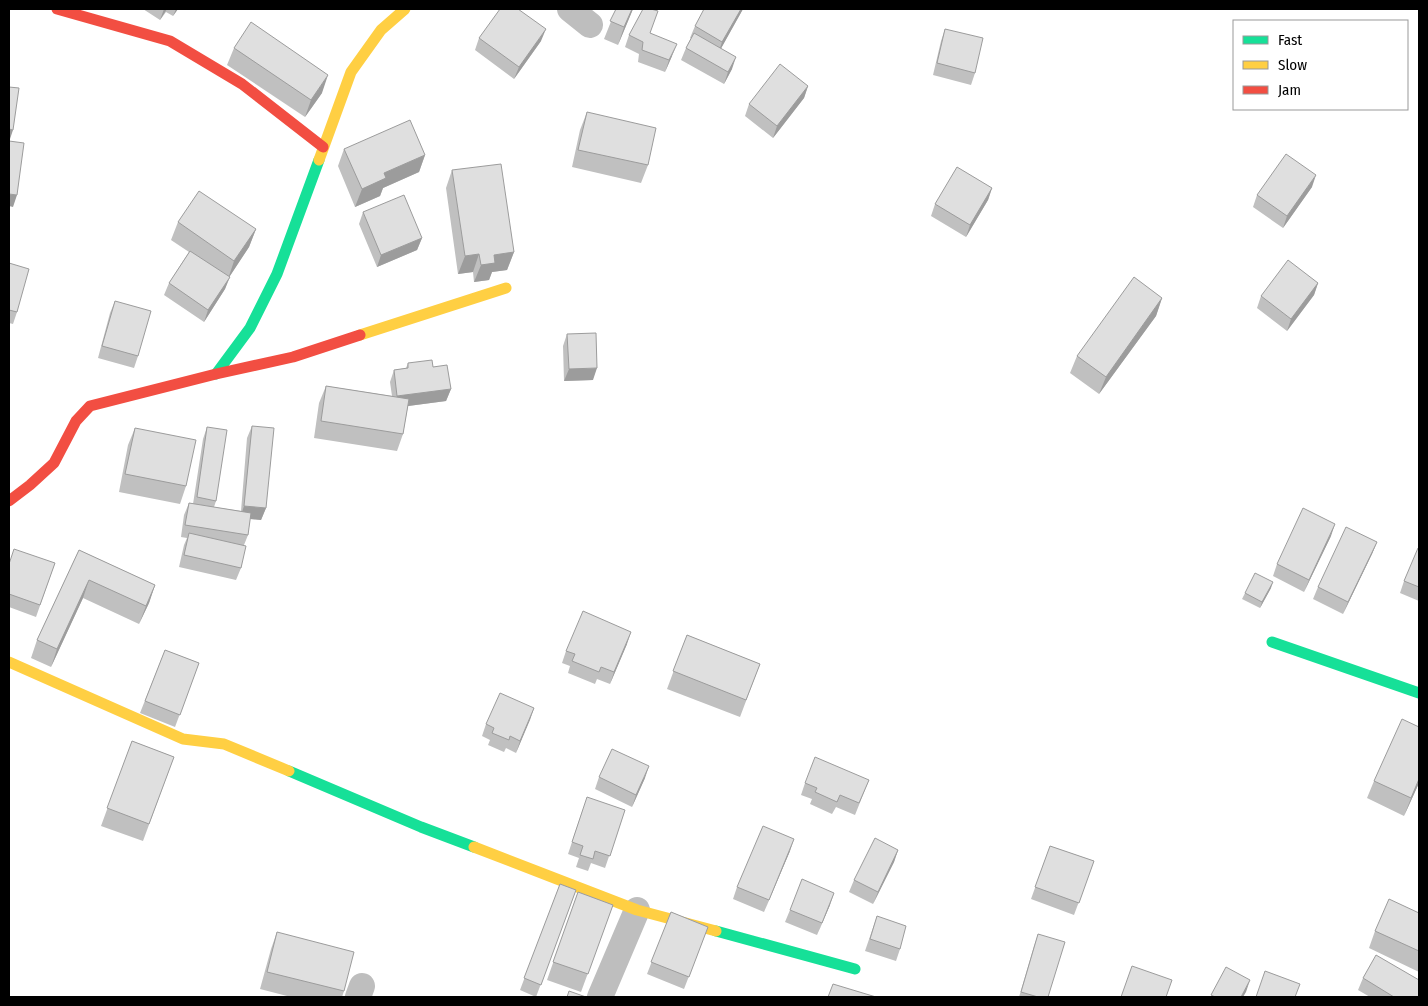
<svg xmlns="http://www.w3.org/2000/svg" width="1428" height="1006" font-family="'Fira Sans Condensed',sans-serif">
<rect width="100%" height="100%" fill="#fff"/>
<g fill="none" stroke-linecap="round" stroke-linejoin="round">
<path stroke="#bebebe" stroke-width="26" d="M570,9l20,16
M358,997l4,-11
M600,997l37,-87"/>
<path stroke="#16e098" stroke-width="11" d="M216,374l34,-46 27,-54 42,-114
M1272,642l147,51
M289,771l132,56 53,20
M716,931l139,38"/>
<path stroke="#ffcf43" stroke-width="11" d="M319,160l32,-88 30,-42 24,-21
M360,335l146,-47
M9,662l174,77 41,5 65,27
M474,847l163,63 79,21"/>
<path stroke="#f24e42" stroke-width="11" d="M57,9l113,32 72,43 81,63
M9,501l21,-16 24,-22 22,-42 14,-15 126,-32 77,-17 67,-22"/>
</g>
<path fill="#c0c0c0" d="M143,9h35l-5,7 -7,-4 -6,8z
M616,9h17l-15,36 -14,-6z
M743,9l-22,39 11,21 -8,15 -43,-24 5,-12 5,-10h-1l5,-12z
M945,29l30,44 -4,12 -38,-10 8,-34z
M650,33l22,23 -7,16 -27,-10 1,-8 -14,-7 4,-12z
M479,38l62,3 -27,38 -39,-29z
M234,48l88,45 -17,24 -78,-52z
M808,86l-4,12 -31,40 -28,-22 4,-12z
M587,112l61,53 -7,18 -69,-16 8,-37z
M344,149l81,6 -6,17 -36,16 -3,8 -25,11 -17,-41z
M452,170l62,82 -7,18 -15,2 -3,8 -15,2 -1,-10 -15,2 -12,-86z
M1312,187l-29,41 -30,-21 4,-12z
M992,188l-4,12 -22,37 -35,-21 4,-12z
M363,212l59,26 -5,12 -40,17 -18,-43z
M178,222l78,7 -7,18 -20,30 -4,12 -21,33 -40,-27 5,-12 20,-31 -18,-12z
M9,263l8,49 -4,12 -4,-1z
M1318,283l-4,12 -27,36 -30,-23 4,-12z
M1162,298l-6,18 -57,78 -29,-21 7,-17z
M115,301l23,55 -4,12 -36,-10 12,-45z
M567,334l26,46 -29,1 -1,-35z
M408,363l25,4 18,22 -5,12 -38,5 -5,28 -6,17 -83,-13 5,-35 7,-17 66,10 -2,-14 4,-12 12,-2z
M252,426l14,82 -5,12 -11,-1 -2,16 -4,10 -3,23 -5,12 -57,-13 5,-22 3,-7 -6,-1 3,-22 5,-12 4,1 10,-65 4,-12 9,74 -2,6 27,4 6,-73z
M135,428l51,58 -6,18 -61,-12 9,-47z
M1331,536l-27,56 -31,-16 4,-12z
M1377,542l-5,12 -29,60 -30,-15 5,-12z
M1419,549v52l-19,-8 4,-12z
M79,550l76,35 -6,18 -10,21 -56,-26 -32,69 -20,-9 6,-18z
M9,563h46l-19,54 -27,-10z
M1271,588l-11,20 -18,-9 3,-6z
M687,635l73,29 -20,53 -73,-28z
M627,644l-17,40 -13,-5 -2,5 -27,-11 2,-7 -8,-3 4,-12z
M165,650l34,13 -24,64 -35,-14z
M534,708l-18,45 -10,-5 -2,4 -16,-7 2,-5 -8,-4 4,-12z
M1419,727v56l-15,33 -37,-18 7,-17z
M132,741l42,16 -31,84 -42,-15z
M599,777l46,1 -13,29 -37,-18z
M869,780l-14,35 -19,-8 -4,7 -22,-10 2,-5 -11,-4 4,-12z
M583,809l42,1 -20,58 -14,-5 -3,8 -12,-4 3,-9 -11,-4z
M1050,846l44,15 -20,54 -43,-16z
M898,850l-4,12 -21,42 -24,-12 5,-12z
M790,851l-26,61 -31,-13 4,-12z
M560,884l16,6 -40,107 -16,-7z
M578,892l35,13 -32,87 -34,-12z
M830,905l-13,30 -32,-13 5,-12z
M671,912l37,15 -24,62 -37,-15z
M1419,913v59l-50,-24 6,-17z
M877,916l23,33 -4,12 -31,-10z
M277,932l67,59 -2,6h-51l-31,-8 11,-40z
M1038,934l10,63h-29l15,-51z
M1363,978l56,19h-49l-12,-7z"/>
<path fill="#9c9c9c" d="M164,9h3l-7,11z
M176,9h2l-5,7z
M632,9h1l-15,36 6,-18z
M741,9h2l-25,45 4,-12z
M546,29l-5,12 -27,38 5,-12z
M677,44l-5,12 -7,16 4,-12z
M736,57l-4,12 -8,15 4,-12z
M328,75l-6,18 -17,24 6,-17z
M808,86l-4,12 -31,40 4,-12z
M9,129l4,1 -4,12z
M425,155l-6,17 -36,16 -3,8 -25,11 7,-18 22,-16z
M1316,175l-4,12 -29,41 4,-12z
M992,188l-4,12 -22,37 4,-12z
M9,194l8,1 -4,12 -4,-1z
M256,229l-7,18 -21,32 6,-18z
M422,238l-5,12 -40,17 4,-12z
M514,252l-7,18 -15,2 -3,8 -15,2 7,-17 13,-10z
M479,254l-6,18 -15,2 7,-18z
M230,277l-5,12 -21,33 4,-12z
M1318,283l-4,12 -27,36 4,-12z
M1162,298l-6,18 -57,78 7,-17z
M597,368l-4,12 -29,1 5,-12z
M451,389l-5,12 -53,7 4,-12z
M244,506l22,2 -5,12 -21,-2z
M1335,524l-4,12 -27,56 5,-12z
M1377,542l-5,12 -29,60 5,-12z
M89,580l-6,18 -32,69 6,-18z
M1273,582l-2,6 -11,20 2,-6z
M155,585l-6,18 -10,21 7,-18z
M631,632l-4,12 -17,40 4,-12z
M534,708l-4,12 -14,33 4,-12z
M649,766l-4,12 -13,29 4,-12z
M1419,779v4l-15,33 7,-18z
M794,839l-4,12 -26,61 5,-12z
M898,850l-4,12 -21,42 5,-12z
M834,893l-4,12 -13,30 5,-12z
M1250,980l-4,12 -3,5h-2z"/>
<path fill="#dfdfdf" stroke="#9c9c9c" d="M500,9h18l28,20 -27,38 -40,-29z
M616,9h16l-8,18 -14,-6z
M643,9h8l7,2 -8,22 27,11 -8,16 -27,-10 1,-8 -14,-7z
M704,9h37l-19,33 -27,-16z
M251,22l77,53 -17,25 -77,-52z
M945,29l38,9 -8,35 -38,-10z
M694,33l42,24 -8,15 -42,-24z
M780,64l28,22 -31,40 -28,-22z
M9,87l10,1 -6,42 -4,-1z
M587,112l69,16 -8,37 -70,-15z
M410,120l15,35 -41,18 2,5 -24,11 -18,-40z
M9,141l15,2 -7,52 -8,-1z
M1286,154l30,21 -29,41 -30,-21z
M501,164l13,88 -20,3 1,8 -14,2 -2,-11 -14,2 -13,-86z
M957,167l35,21 -22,37 -35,-21z
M199,191l57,38 -22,32 -56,-39z
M404,195l18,43 -41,17 -18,-43z
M190,251l40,26 -22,33 -39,-27z
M1288,260l30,23 -27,36 -30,-23z
M9,263l20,6 -12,43 -8,-2z
M1134,277l28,21 -56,79 -29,-21z
M115,301l36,10 -13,45 -36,-10z
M596,333l1,35 -28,1 -2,-35z
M432,360l1,7 14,-2 4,24 -54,7 -3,-26 14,-2v-5z
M326,386l83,13 -6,35 -82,-13z
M252,426l22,2 -8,80 -22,-2z
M207,427l20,3 -11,71 -19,-4z
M135,428l61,12 -10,46 -61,-12z
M189,503l62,10 -3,22 -63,-10z
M1303,508l32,16 -26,56 -32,-16z
M1346,527l31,15 -29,60 -30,-15z
M189,533l57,13 -5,22 -57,-13z
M1418,548l1,1v38l-15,-6z
M14,549l41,14 -15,42 -31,-11v-30z
M79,550l76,35 -9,21 -57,-26 -32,69 -20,-9z
M1255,573l18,9 -11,20 -17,-9z
M583,611l48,21 -17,40 -13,-5 -2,5 -27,-11 3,-7 -9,-3z
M687,635l73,29 -14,36 -73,-29z
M165,650l34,13 -19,52 -35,-14z
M500,693l34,15 -14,33 -10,-5 -1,4 -17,-7 2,-5 -8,-4z
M1402,719l17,8v52l-8,19 -37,-17z
M132,741l42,16 -25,67 -42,-16z
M612,749l37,17 -13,29 -37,-18z
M815,757l54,23 -10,23 -19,-8 -3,7 -22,-10 2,-4 -12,-5z
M587,797l38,13 -15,46 -15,-5 -2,8 -13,-4 3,-9 -11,-4z
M763,826l31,13 -25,61 -32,-13z
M875,838l23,12 -20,42 -24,-12z
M1050,846l44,15 -15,42 -44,-16z
M802,879l32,14 -12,30 -32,-13z
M560,884l16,6 -35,95 -17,-7z
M578,892l35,13 -25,69 -35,-12z
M1389,899l30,14v38l-44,-20z
M671,912l37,15 -19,50 -38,-15z
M877,916l29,10 -6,23 -30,-10z
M277,932l77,20 -10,39 -77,-19z
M1038,934l27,8 -17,55h-10l-17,-5z
M1376,955l43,25v17h-25l-31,-19z
M1132,966l40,14 -6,17h-45z
M1226,967l24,13 -9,17h-26l-4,-2z
M1265,971l35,13 -5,13h-39z
M833,984l43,13h-48z
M569,991l17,6h-19z"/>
<rect width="1428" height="1006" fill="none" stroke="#000000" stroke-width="20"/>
<rect x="1233" y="20" width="175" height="90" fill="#ffffff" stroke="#999999"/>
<rect x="1243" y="36" width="25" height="8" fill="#16e098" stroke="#999999"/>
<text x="1278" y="45" font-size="15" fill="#000000">Fast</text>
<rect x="1243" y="61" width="25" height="8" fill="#ffcf43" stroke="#999999"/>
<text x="1278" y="70" font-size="15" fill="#000000">Slow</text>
<rect x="1243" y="86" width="25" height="8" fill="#f24e42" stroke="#999999"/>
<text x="1278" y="95" font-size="15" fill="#000000">Jam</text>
</svg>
